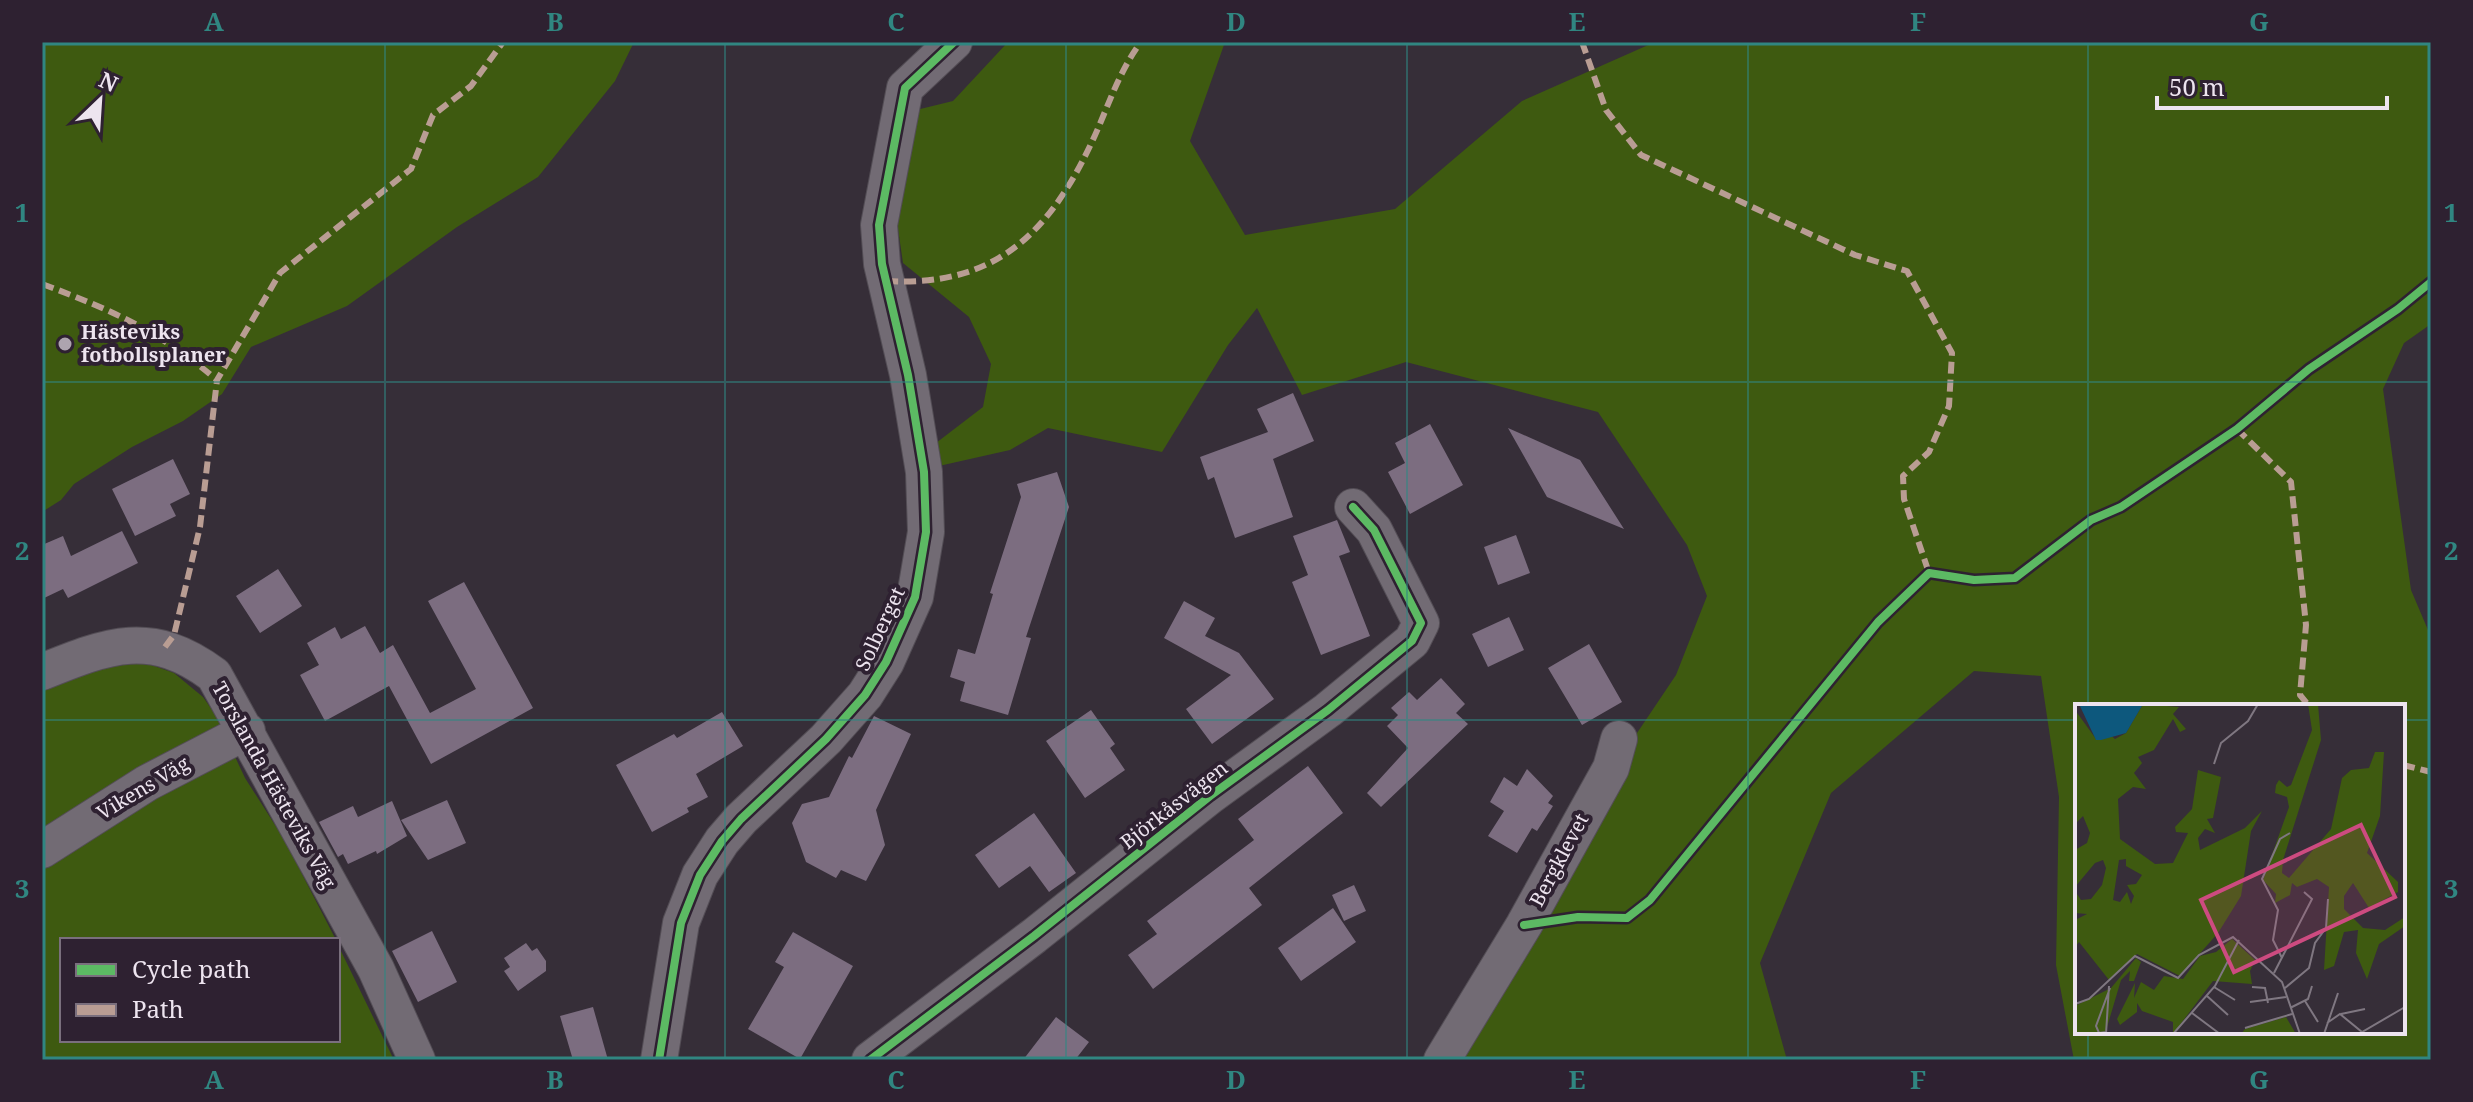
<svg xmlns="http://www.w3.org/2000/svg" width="2473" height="1102" font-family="'Noto Serif',serif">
<rect width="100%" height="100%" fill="#362e38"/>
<path fill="#3e5a10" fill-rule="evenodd" d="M42,42h592l-19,39 -77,96 -81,50 -110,79 -96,41 -29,47 -39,27 -51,26 -58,37 -13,16 -19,12z
M1008,42h217l-35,99 55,94 150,-26 127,-108 133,-59h776v282l-27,19 -21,46 28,201 20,47v423h-357l-18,-95 3,-168 -18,-121 -67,-5 -143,122 -71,170 27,97h-337l185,-324 41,-61 31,-79 -20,-51 -89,-133 -192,-50 -104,33 -45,-87 -29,37 -66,107 -114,-24 -38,22 -80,18 6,-25 47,-36 8,-43 -22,-47 -66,-54 -7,-48 12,-103 45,-11zM2077,706h326v326h-326z
M143,662l31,11 29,24 12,17 30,64 39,61 52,101h-274v100h276v-95l56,115h-352v-374l48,-16z"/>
<path fill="#7c6d80" d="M1293,393l21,48 -41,18 20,58 -58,21 -21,-61 -6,3 -8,-23 68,-25 -11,-23z
M1430,424l33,61 -53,29 -22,-42 17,-9 -10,-20z
M1508,428l72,32 44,69 -77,-32z
M173,459l17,35 -20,10 6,12 -41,20 -23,-47z
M1057,472l12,35 -43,130 5,1 -23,77 -48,-14 5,-19 -15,-5 8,-28 17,5 18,-60 -3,-1 31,-96 -4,-13z
M1337,520l13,32 -11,4 31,80 -49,19 -29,-73 16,-7 -15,-39z
M122,531l16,32 -70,35 -5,-9 -21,10v-54l21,-9 8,20z
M1516,535l14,38 -32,12 -14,-38z
M278,569l24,37 -42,27 -24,-37z
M464,582l69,126 -102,56 -42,-78 -64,35 -25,-46 19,-10 -12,-22 28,-16 6,12 24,-13 15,27 13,-8 37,68 46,-24 -48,-88z
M1184,601l31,17 -10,18 34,17 35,46 -62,45 -26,-35 45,-34 -67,-37z
M1509,617l15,33 -36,17 -16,-33z
M1589,644l33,58 -40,23 -34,-57z
M1441,678l24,26 -9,9 12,11 -87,83 -14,-14 41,-45 -21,-22 11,-11 -7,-7 18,-16 8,8z
M1091,710l24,34 -5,4 15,22 -40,28 -39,-57z
M722,712l21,34 -47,28 12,23 -21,11 2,4 -37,20 -36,-67 58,-31 3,4z
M874,716l37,18 -35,76 9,35 -19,36 -25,-11 -5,8 -30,-16 -14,-39 10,-19 27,-7 20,-41 3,2z
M1308,766l35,47 -94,75 13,17 -109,84 -25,-34 29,-21 -10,-13 107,-81 -16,-21z
M1527,769l26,27 -5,7 5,3 -16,25 -5,-3 -15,25 -29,-17 16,-25 -14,-9 14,-25 13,9z
M447,800l19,43 -38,17 -27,-40z
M392,801l15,35 -30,18 -1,-3 -28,13 -5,-10 -5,3 -19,-35 34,-16 5,11z
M1034,813l42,60 -27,19 -19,-26 -31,22 -24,-33z
M1354,885l12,26 -22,10 -12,-26z
M1333,908l23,34 -55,39 -23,-33z
M432,931l25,51 -39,20 -26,-51z
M793,932l60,34 -53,93 -52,-30 36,-62 -9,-5z
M526,943l6,8 5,-3 9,13v10l-28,20 -14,-20 6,-4 -6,-9z
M593,1007l15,53h-35l-13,-44z
M1056,1017l33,25 -14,18h-52z"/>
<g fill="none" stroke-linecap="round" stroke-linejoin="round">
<defs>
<path id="minor" d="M42,672c67,-27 109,-44 172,3l162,294 41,91
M42,850l105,-67 100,-52
M659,1060l22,-137 19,-48 22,-34 19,-22 85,-80 39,-44 21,-33 29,-65 11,-65 -2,-60 -16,-97 -26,-111 -3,-39 26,-137 49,-46
M870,1060l164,-124 176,-140 118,-86 84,-69 9,-18 -47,-93 -21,-23
M1442,1060l82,-135 87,-157 8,-29"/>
</defs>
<use href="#minor" stroke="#534d55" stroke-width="38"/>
<use href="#minor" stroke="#726b74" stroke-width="36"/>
<path stroke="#b99d93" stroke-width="6" stroke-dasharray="12 6" stroke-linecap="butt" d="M1582,42l24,68 35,45 214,100 52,16 45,82 -3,53 -20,46 -26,24 1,23 25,74
M886,281c105,6 160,-43 204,-135 17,-35 27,-72 51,-104
M42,284c70,26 117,47 175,96
M2237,429l54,53 15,143 -6,70 9,11
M165,647l9,-12 26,-108 17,-147 63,-107 131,-104 22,-54 38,-29 32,-44
M2403,765l28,7"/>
<defs>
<path id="cycleway" d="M1524,925l54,-8 49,1 23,-18 228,-278 51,-49 45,7 41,-2 76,-58 30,-13 116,-78 72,-60 89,-60 33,-27
M659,1060l22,-137 19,-48 22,-34 19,-22 85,-80 39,-44 21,-33 29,-65 11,-65 -2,-60 -16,-97 -26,-111 -3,-39 26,-137 49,-46
M870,1060l164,-124 176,-140 118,-86 84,-69 9,-18 -47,-93 -21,-23"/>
</defs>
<use href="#cycleway" stroke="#2e2131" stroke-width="13"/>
<use href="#cycleway" stroke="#5cba63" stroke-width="8"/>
</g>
<path fill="none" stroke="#308681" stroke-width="2" stroke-opacity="0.55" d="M385,42v1018M725,42v1018M1066,42v1018M1407,42v1018M1748,42v1018M2088,42v664M42,382h2389M42,720h2035M2403,720h28M2088,1032v28"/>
<circle fill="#ada4af" stroke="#2e2131" stroke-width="3" cx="65" cy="344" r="8"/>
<g text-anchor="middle" stroke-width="8" stroke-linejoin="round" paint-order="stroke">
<g font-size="20" font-weight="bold" fill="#ede4ef" stroke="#2e2131" text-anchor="start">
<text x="81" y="339">Hästeviks<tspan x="81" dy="23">fotbollsplaner</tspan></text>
</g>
<g font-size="20" fill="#ede4ef" stroke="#2e2131">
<text transform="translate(880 629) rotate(-65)" y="7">Solberget</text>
<text transform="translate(274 785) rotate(61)" y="7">Torslanda Hästeviks Väg</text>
<text transform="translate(143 788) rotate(-31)" y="7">Vikens Väg</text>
<text transform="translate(1174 805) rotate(-38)" y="7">Björkåsvägen</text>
<text transform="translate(1559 860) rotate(-62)" y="7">Bergklevet</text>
</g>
</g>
<g transform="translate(2075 704)">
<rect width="330" height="330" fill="#362e38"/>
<path d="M68,0l36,3 -6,7 13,15 -6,3 -7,-13 -19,31 -16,7 4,6 -8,10 12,16 -13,-2 -15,12 2,40 35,25 18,-1 15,-30 -12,-1 -1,-5 17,-18 6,-39 23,7 -8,41 -6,1 8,14 -10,-4 -7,9 2,12 45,-22 17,-17 -11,20 -10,65 -23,37 -38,43 -43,-22 -28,26 -30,-38 -4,5v-27l12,-6 -12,-1v-22l6,9 10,-1 11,-14 4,-17 -3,-8 -8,3 -20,24v-37l12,-7 3,-10 -7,-17 -8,8v-114l21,29 13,-5 6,5 11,-6zM51,155v7l16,9 -6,9 -9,1 7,11 -3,8 -4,-12 -7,10 -7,-2 6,-40zM233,0h10l3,36 -38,120 -1,13 7,5 42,-49 11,-51 9,-8 18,-2 6,-16h9l-4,64 -13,37 31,29v10l-29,16 -16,-25 -9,13v13l19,19 22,2 20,-13v9l-26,18 -12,35 -11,-26 2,-23 -14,2 -10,34 -10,4 5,-83 -12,-8 -20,8 -5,-4 -2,12 -15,8 1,-9 -13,-14 26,-73 -2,-10 -12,-4 1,-8 3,-5 8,7 4,-2 21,-55zM157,235l23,21 -5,11 2,13 -39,-3 -40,53v-12l-31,-11 -5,-8v9l-17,13 -3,-6 18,-36 -1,15 7,-16 13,8 10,-14 19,3 17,-23 16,-4zM61,254l5,4 -7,19h-5l1,-10 -9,9 -16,54h-28l-2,-28 36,-18zM211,313l10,17h-55l4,-5z" fill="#3e5a10" fill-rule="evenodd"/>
<path d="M4,0h64l-17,29 -25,7h-5z" fill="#0d587d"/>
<path fill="none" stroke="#7f7781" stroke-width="2" d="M139,60l7,-21 27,-22 10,-17M207,254l-9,-18 5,-30 -16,-31 18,-40 10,-6M199,269l38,-74 -8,-7M139,283l21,13M177,283l13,1 3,15M210,284l24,-20 6,-25 11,-15 2,-29M132,292l21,19M230,297l13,21M175,298l36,-5M0,300l14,-5 46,-43 43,22 21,-23 34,-18 49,45 18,52M215,304l18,-9 4,-13M117,309l28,21M266,310l24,-5M252,319l13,-9 22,18 43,-25M170,324l47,-14M31,328l-7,1 -3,-7 14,-38M31,330l3,-48M98,330l42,-48 24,-46M249,330l14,-41"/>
<path fill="#cd4b80" fill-opacity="0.15" stroke="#cd4b80" stroke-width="4" d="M286,121l34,72 -161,75 -33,-72z"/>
<rect width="330" height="330" fill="none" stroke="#ede4ef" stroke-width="4"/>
</g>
<rect width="2473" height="1102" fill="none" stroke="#2e2131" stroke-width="88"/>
<rect x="60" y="938" width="280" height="104" fill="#2e2131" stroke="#7a6f7d" stroke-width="2"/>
<rect x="76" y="964" width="40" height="12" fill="#5cba63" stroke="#7a6f7d" stroke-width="2"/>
<text x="132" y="978" font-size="24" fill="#ede4ef">Cycle path</text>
<rect x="76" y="1004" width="40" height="12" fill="#b99d93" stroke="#7a6f7d" stroke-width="2"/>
<text x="132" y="1018" font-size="24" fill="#ede4ef">Path</text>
<g transform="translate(100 100) rotate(25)" stroke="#2e2131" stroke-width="6" paint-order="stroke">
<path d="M0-6L14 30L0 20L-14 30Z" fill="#ede4ef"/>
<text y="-12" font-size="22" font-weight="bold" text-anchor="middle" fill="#ede4ef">N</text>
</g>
<path d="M2157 96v12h230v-12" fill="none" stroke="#ede4ef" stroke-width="4"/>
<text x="2169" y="96" font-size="24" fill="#ede4ef" stroke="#2e2131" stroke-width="6" paint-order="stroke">50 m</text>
<rect x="44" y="44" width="2385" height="1014" fill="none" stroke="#308681" stroke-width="3"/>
<g font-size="26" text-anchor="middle" font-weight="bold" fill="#308681">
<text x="214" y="31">A</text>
<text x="555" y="31">B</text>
<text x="896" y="31">C</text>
<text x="1236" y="31">D</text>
<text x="1577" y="31">E</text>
<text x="1918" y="31">F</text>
<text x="2259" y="31">G</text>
<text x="22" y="222">1</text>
<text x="2451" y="222">1</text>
<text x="22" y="560">2</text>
<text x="2451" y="560">2</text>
<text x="22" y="898">3</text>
<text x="2451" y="898">3</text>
<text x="214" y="1089">A</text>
<text x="555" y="1089">B</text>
<text x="896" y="1089">C</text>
<text x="1236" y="1089">D</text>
<text x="1577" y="1089">E</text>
<text x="1918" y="1089">F</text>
<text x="2259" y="1089">G</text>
</g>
</svg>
